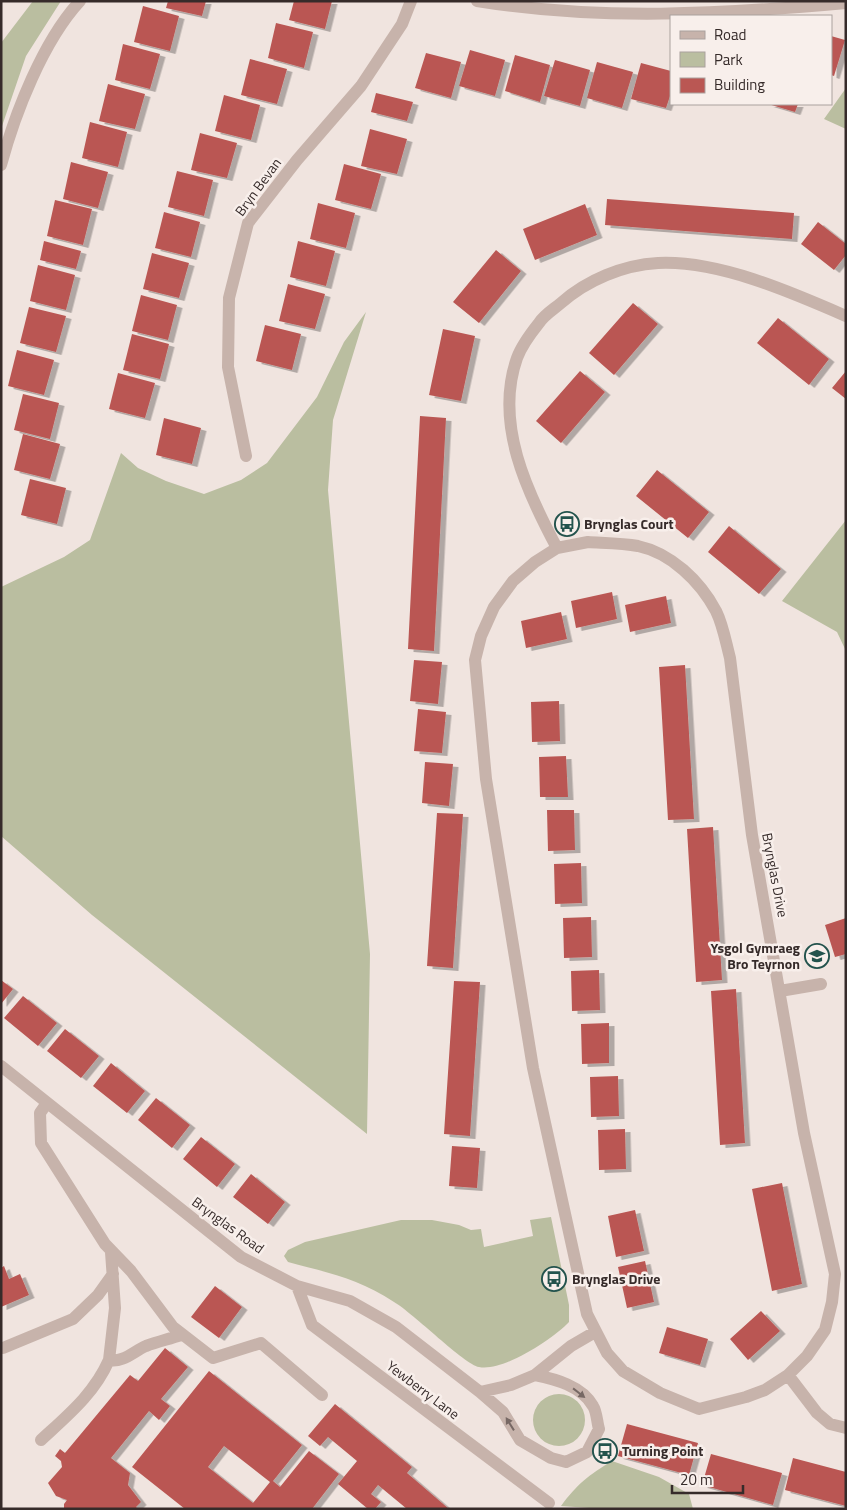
<svg xmlns="http://www.w3.org/2000/svg" width="847" height="1510" font-family="'Titillium Web',sans-serif">
<defs>
<filter id="shadow"><feDropShadow dx="5.5" dy="3" stdDeviation="0" flood-color="#0004"/></filter>
</defs>
<rect width="100%" height="100%" fill="#f0e4df"/>
<path fill="#babea0" d="M33,1h28l-35,55 -25,73v-86z
M846,88v41l-22,-10z
M366,312l-33,108 -5,70 42,464 -3,180 -275,-219 -91,-79v-249l63,-30 26,-17 31,-87 17,15 28,13 38,13 37,-14 26,-17 50,-66 27,-55z
M846,520v131l-9,-19 -55,-31z
M551,1217l18,88v17c-16,17 -66,50 -90,45 -14,-2 -66,-54 -85,-65 -37,-24 -65,-29 -106,-40l-4,-6 4,-6 17,-8 96,-22h31l27,5 12,5 10,-1 3,18 49,-11 -3,-16z
M533 1420a26 26 0 1 1 52 0a26 26 0 1 1-52 0Z
M612,1461l47,16 30,17 4,15h-90l-42,-3c16,-22 28,-31 51,-45z"/>
<path fill="#ba5753" fill-rule="evenodd" filter="url(#shadow)" d="M168,1h38l-4,15 -36,-8z
M294,1h38l-7,28 -36,-9z
M143,6l36,10 -9,35 -36,-9z
M276,23l37,9 -9,36 -36,-10z
M831,36l14,4 -11,36 -3,-1z
M123,44l37,10 -10,35 -35,-9z
M470,50l35,10 -10,36 -36,-10z
M426,53l35,9 -10,36 -36,-10z
M515,55l35,10 -10,37 -35,-11z
M250,59l37,10 -10,35 -36,-9z
M555,60l35,10 -10,36 -36,-10z
M597,62l36,10 -11,36 -35,-10z
M641,63l30,8v22l-5,15 -35,-9z
M108,84l37,10 -10,35 -36,-8z
M376,93l37,9 -6,19 -36,-9z
M224,95l36,10 -9,35 -36,-9z
M768,104h30l-3,8z
M90,122l37,10 -9,35 -36,-9z
M370,129l37,10 -10,35 -36,-8z
M200,133l37,10 -10,35 -36,-8z
M71,162l37,10 -10,36 -35,-9z
M344,164l37,10 -10,35 -36,-9z
M177,171l36,9 -9,36 -36,-9z
M607,199l187,14 -2,26 -187,-14z
M55,200l37,9 -9,36 -36,-9z
M318,203l37,10 -9,35 -36,-9z
M585,204l12,31 -62,25 -12,-31z
M164,212l36,10 -9,35 -36,-9z
M818,222l28,22v11l-12,15 -33,-26z
M44,241l37,10 -5,18 -36,-9z
M298,241l37,10 -9,35 -36,-9z
M496,250l25,21 -42,52 -26,-21z
M152,253l37,10 -10,35 -36,-9z
M38,265l37,10 -9,35 -36,-9z
M288,284l37,10 -10,35 -36,-8z
M141,295l36,10 -9,35 -36,-9z
M633,303l25,21 -44,51 -25,-22z
M29,307l37,9 -10,36 -36,-9z
M778,318l51,41 -20,26 -52,-42z
M265,325l36,9 -9,36 -36,-9z
M443,329l32,7 -14,65 -32,-6z
M132,334l37,10 -9,35 -37,-9z
M17,350l37,10 -10,35 -36,-9z
M580,371l25,21 -44,51 -25,-22z
M846,371v28l-14,-11z
M118,373l37,10 -10,35 -36,-9z
M23,394l36,9 -9,36 -36,-9z
M420,416l26,2 -12,233 -26,-2z
M164,418l37,10 -9,36 -36,-9z
M23,434l37,10 -10,35 -36,-9z
M657,470l52,42 -21,26 -52,-42z
M30,479l36,9 -9,36 -36,-9z
M729,526l52,43 -22,25 -51,-42z
M612,592l5,27 -41,9 -5,-27z
M666,596l5,27 -41,9 -5,-27z
M561,612l6,27 -41,9 -5,-27z
M414,660l28,2 -4,42 -28,-3z
M685,665l9,154 -26,1 -9,-153z
M559,701l1,40 -28,1 -1,-40z
M418,709l28,3 -4,41 -28,-2z
M566,756l2,41h-28l-1,-40z
M425,762l28,2 -4,42 -27,-3z
M547,810h27l1,40 -27,1z
M437,813l26,1 -10,154 -26,-2z
M713,827l9,153 -26,2 -9,-153z
M581,863l1,40 -27,1 -1,-40z
M591,917l1,40 -28,1 -1,-40z
M846,918v36l-11,3 -10,-32z
M599,970l1,40 -28,1 -1,-40z
M1,980l12,9 -12,15z
M454,981l26,1 -10,154 -26,-2z
M736,989l9,154 -25,2 -9,-154z
M23,996l34,27 -19,23 -34,-28z
M609,1023v40l-27,1 -1,-40z
M65,1029l34,27 -18,22 -34,-27z
M111,1063l34,28 -18,22 -34,-27z
M618,1076l1,40 -28,1 -1,-40z
M156,1098l34,27 -18,23 -34,-28z
M625,1129l1,40 -27,1 -1,-40z
M201,1137l34,27 -18,23 -34,-28z
M452,1146l28,2 -3,40 -28,-2z
M251,1174l34,28 -17,22 -35,-27z
M782,1183l20,101 -30,7 -20,-102z
M635,1210l9,41 -28,6 -8,-41z
M645,1261l9,41 -27,6 -9,-41z
M4,1266l5,13 11,-5 9,21 -28,12v-39z
M215,1286l27,21 -23,31 -28,-21z
M761,1311l19,20 -32,29 -18,-21z
M667,1327l41,12 -8,26 -41,-12z
M165,1348l23,19 -27,32 9,7 -11,14 -10,-9 -38,47 19,15 -2,12 13,17 -5,5 2,2h-74v-5l3,-4 -11,-4 -8,-13 14,-16 -1,-6 -6,-5 5,-7 5,4 65,-78 8,6z
M209,1371l93,74 -29,36 7,6 29,-36 30,23 -27,35h-127l-53,-42zM224,1446l46,36 -17,21 -45,-36z
M335,1404l77,63 -5,6 42,36h-42l-29,-24 -7,9 10,8 -6,7h-7l-30,-25 19,-23 -29,-24 -8,9 -12,-10z
M627,1424l71,19 -9,32 -71,-19z
M711,1454l71,19 -9,32 -71,-20z
M793,1458l53,14v34l-61,-16z"/>
<g fill="none" stroke-linecap="round" stroke-linejoin="round">
<path stroke="#c7b3ab" stroke-width="12" d="M477,1c123,20 245,13 369,2
M1,165c14,-52 42,-124 79,-164
M246,456l-18,-89 1,-69 19,-75 49,-63 64,-74 41,-62 9,-23
M588,542c16,1 34,1 50,4 33,7 62,35 78,65 7,14 10,32 14,47l22,177 52,298 31,141 -3,28 -7,28 -18,26 -19,19 -23,15 -19,7 -47,12 -39,-16 -37,-22 -16,-18 -20,-39 -54,-246 -47,-289 -11,-119 6,-24 13,-29 19,-26 22,-19 22,-14z
M557,548c-30,-56 -63,-125 -40,-190 4,-11 14,-25 22,-35 5,-8 15,-14 22,-20 26,-23 62,-38 97,-40 60,-3 133,29 188,53
M780,991l41,-7
M1,1066l240,191 56,29 53,15 46,26 84,65 31,-7 24,-10 36,-29 24,-14
M47,1103l-7,10 1,30 64,101 26,27 42,56 40,31 48,-15 61,52
M111,1252l4,56 -6,52c14,3 25,-9 37,-14 11,-4 23,-7 35,-11
M297,1286l15,39 237,178
M3,1348l70,-29 25,-24 15,-21
M788,1375l29,38 13,11 16,4
M480,1392l23,20 17,28 31,18 15,4 21,-10 12,-23c-2,-6 -2,-17 -6,-23 -11,-20 -38,-27 -58,-31
M41,1440c27,-25 53,-46 68,-80"/>
</g>
<defs><path id="oneway-solid" d="M-6-.8H1V-3.2L6.5 0L1 3.2V.8H-6Z" transform="scale(1.25)"/></defs>
<g fill="#776864">
<use href="#oneway-solid" transform="translate(579 1393) rotate(38)"/>
<use href="#oneway-solid" transform="translate(510 1424) rotate(-122)"/>
</g>
<defs>
<symbol id="bus-ring" viewBox="-11 -11 22 22"><circle r="9.5" fill="#f8efeb" stroke="#23534d" stroke-width="1.5"/><path d="M-5-6H5V4H4V6H2V4H-2V6H-4V4H-5ZM-3.5-4V0h7V-4ZM-3.5 1.2v1.5H-2V1.2ZM2 1.2v1.5H3.5V1.2Z" fill="#23534d"/></symbol>
<symbol id="school-ring" viewBox="-11 -11 22 22"><circle r="9.5" fill="#f8efeb" stroke="#23534d" stroke-width="1.5"/><path d="M0-5L7-2L0 1L-7-2ZM-4 1L0 2.5L4 1V4Q0 6-4 4Z" fill="#23534d"/></symbol>
</defs>
<g fill-rule="evenodd">
<use href="#bus-ring" x="553" y="510" width="28" height="28"/>
<use href="#school-ring" x="803" y="942" width="28" height="28"/>
<use href="#bus-ring" x="540" y="1265" width="28" height="28"/>
<use href="#bus-ring" x="591" y="1437" width="28" height="28"/>
</g>
<g text-anchor="middle" stroke-width="5" stroke-linejoin="round" paint-order="stroke">
<g font-size="14" fill="#362b2a" stroke="#f8efeb">
<text transform="translate(258 187) rotate(-54)" y="5">Bryn Bevan</text>
<text transform="translate(775 875) rotate(79)" y="5">Brynglas Drive</text>
<text transform="translate(228 1225) rotate(36)" y="5">Brynglas Road</text>
<text transform="translate(423 1390) rotate(37)" y="5">Yewberry Lane</text>
</g>
<g font-size="14" font-weight="bold" fill="#362b2a" stroke="#f8efeb" text-anchor="start">
<text x="584" y="529">Brynglas Court</text>
<text x="800" y="953" text-anchor="end">Ysgol Gymraeg<tspan x="800" dy="16">Bro Teyrnon</tspan></text>
<text x="572" y="1284">Brynglas Drive</text>
<text x="622" y="1456">Turning Point</text>
</g>
</g>
<rect width="847" height="1510" fill="none" stroke="#362b2a" stroke-width="5"/>
<rect x="670" y="15" width="162" height="90" fill="#f8efeb" stroke="#aaa19e"/>
<rect x="680" y="31" width="25" height="8" fill="#c7b3ab" stroke="#aaa19e"/>
<text x="714" y="40" font-size="15" fill="#362b2a">Road</text>
<rect x="680" y="52" width="25" height="15" fill="#babea0" stroke="#aaa19e"/>
<text x="714" y="65" font-size="15" fill="#362b2a">Park</text>
<rect x="680" y="78" width="25" height="15" fill="#ba5753" stroke="#aaa19e"/>
<text x="714" y="90" font-size="15" fill="#362b2a">Building</text>
<path d="M672 1485v8h71v-8" fill="none" stroke="#362b2a" stroke-width="2.5"/>
<text x="680" y="1485" font-size="15" fill="#362b2a" stroke="#f8efeb" stroke-width="4" paint-order="stroke">20 m</text>
</svg>
